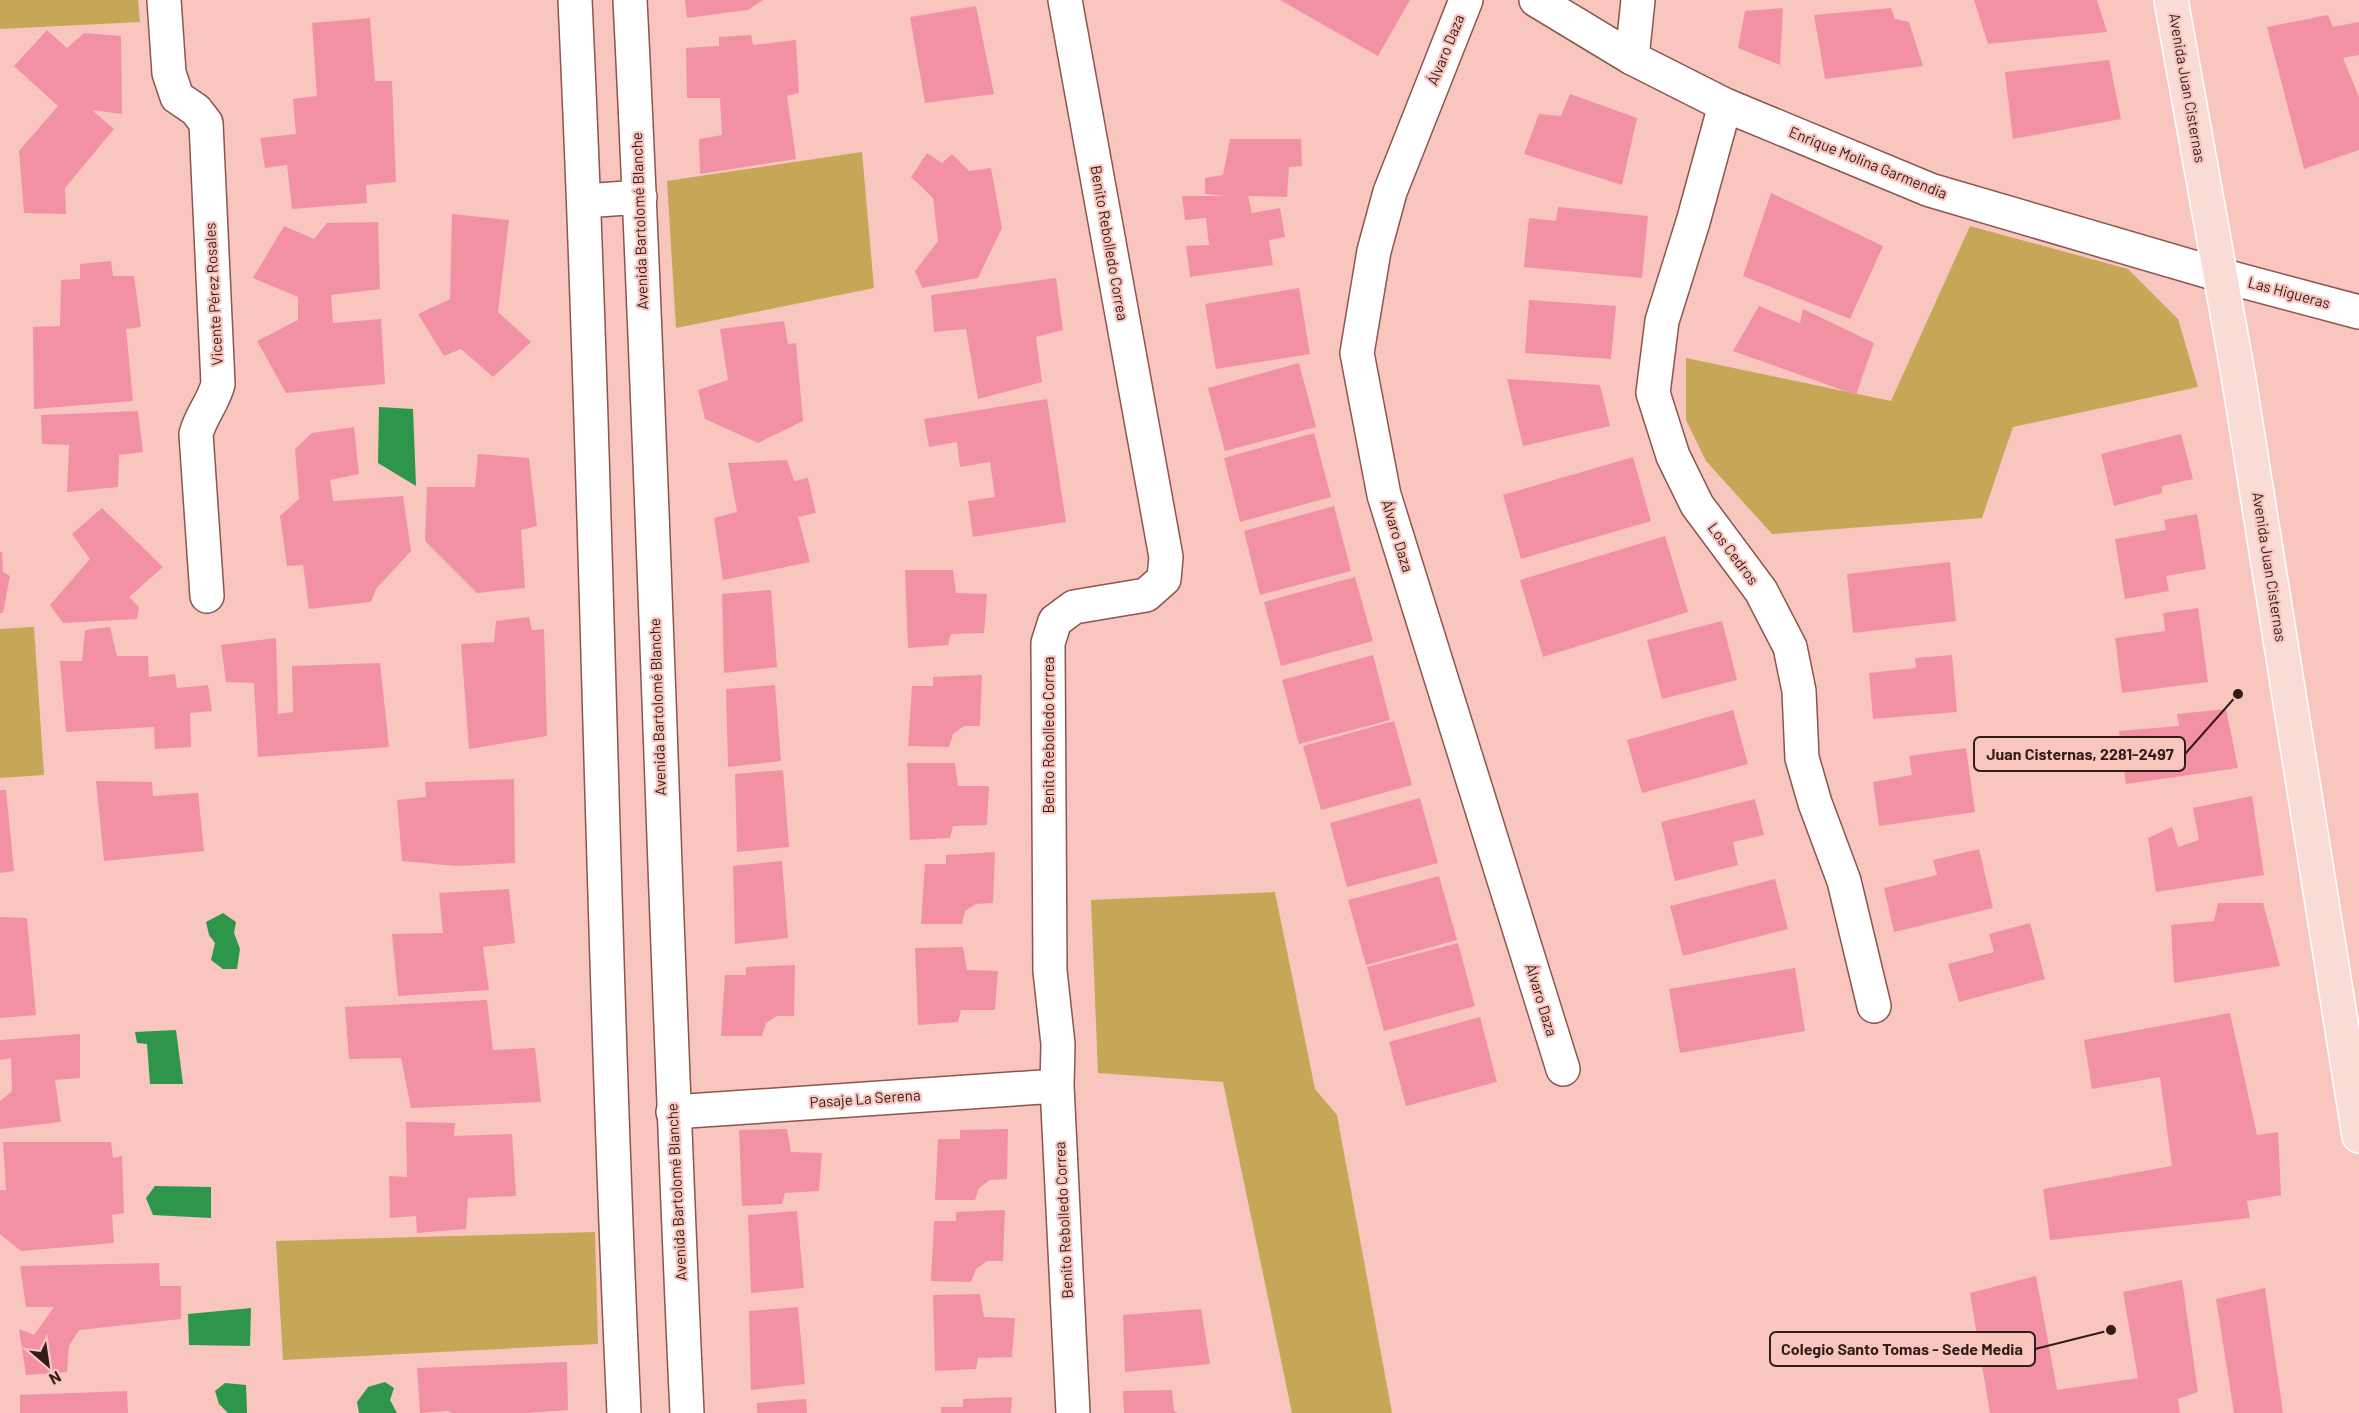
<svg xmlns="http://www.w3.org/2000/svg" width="2359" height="1413" font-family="Barlow,sans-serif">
<rect width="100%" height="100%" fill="#f8c6be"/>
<path fill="#c6a758" d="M0,0h138l2,22 -140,7z
M862,152l12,136 -198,40 -9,-147z
M1970,226l158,43 50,50 20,68 -185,40 -31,91 -210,16 -66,-73 -20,-41v-62l205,43z
M34,627l10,148 -44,3v-149z
M1275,892l40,197 22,26 55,298h-100l-69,-331 -125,-9 -7,-173z
M595,1232l3,112 -315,16 -7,-119z"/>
<path fill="#2e964a" d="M379,407l34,2 3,77 -38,-23z
M223,913l13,9 -2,11 6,16 -3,20h-14l-12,-9 4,-17 -6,-8 -3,-13z
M176,1030l7,54h-33l-3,-40 -10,-1 -2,-11z
M155,1186l56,1v31l-58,-3 -7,-17z
M251,1308l-1,38 -61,-1 -1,-31z
M385,1382l9,6 -4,12 7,13h-38l-2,-11 11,-15z
M225,1383l21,2 1,28h-19l-9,-9 -4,-13z"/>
<path fill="#f291a3" d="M685,0h78l-15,10 -61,8z
M1280,0h130l-32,56z
M1974,0h123l10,32 -119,12z
M976,6l18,88 -69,9 -15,-86z
M1783,8l-3,57 -42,-17 7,-37z
M1891,8l4,11 14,3 14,44 -98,13 -11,-64z
M2328,15l5,12 26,-5v33l-16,3 16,39v53l-55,19 -37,-142z
M370,18l5,63h17l4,101 -30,3 1,18 -75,6 -5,-44 -22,3 -5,-30 36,-4 -3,-35 24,-3 -5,-73z
M47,30l20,18 17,-15 37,3 1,78 -30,-4 22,19 -49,59 1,26 -42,-1 -5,-62 39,-45 -44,-40z
M751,35l2,10 43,-5 3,53 -12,3 9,63 -96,15 -1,-35 23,-4 -2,-37h-33l-1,-50 33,-2v-9z
M2109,60l12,59 -108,20 -8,-67z
M1570,94l67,24 -15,67 -98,-31 15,-40 22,2z
M1230,139h71l1,27 -13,1 -2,30 -39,-1 4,17 28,-5 5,29 -16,3 4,25 -83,12 -4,-31 23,-1 -3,-27 -21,2 -3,-24h44l-21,-2v-16l18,-3z
M927,153l15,10 10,-9 17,17 22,-3 11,60 -24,50 -56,10 -7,-17 23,-30 -5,-43 -22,-21z
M1771,193l112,53 -33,73 -107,-43z
M1558,207l90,9 -6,62 -118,-11 5,-49 27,3z
M452,214l57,6 -11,92 33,30 -38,35 -32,-28 -17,7 -26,-42 32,-15z
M378,222l2,67 -49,6 2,28 48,-4 4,65 -99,9 -29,-52 41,-21v-23l-45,-19 31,-52 30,13 13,-16z
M111,261l2,15h21l7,51 -15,2 7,72 -99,8 -1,-82 27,-1 1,-46 19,-1v-15z
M1056,278l7,52 -27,7 6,45 -64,17 -12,-70 -32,3 -3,-37z
M1299,288l11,66 -94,15 -11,-65z
M1529,300l87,6 -5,53 -86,-6z
M1759,306l41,17 3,-14 71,34 -18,52 -123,-44z
M784,321l4,23 8,-1 7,78 -45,22 -53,-24 -7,-29 30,-10 -8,-51z
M1299,363l17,64 -91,24 -17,-63z
M1507,379l93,6 10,41 -87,20z
M1047,399l19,123 -93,15 -5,-36 27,-4 -5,-35 -30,5 -3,-25 -28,5 -5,-28z
M138,411l5,41 -24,3 -1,32 -51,5 2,-47 -27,-1 -1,-29z
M354,427l5,47 -29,6 3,21 70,-5 8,55 -35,38 -5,13 -62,7 -6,-44 -16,1 -7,-50 19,-17 -4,-50 17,-16z
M1314,433l17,64 -91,25 -16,-64z
M2181,434l12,45 -31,7v7l-48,13 -13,-52z
M478,454l51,4 8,68 -16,4 4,58 -48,5 -52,-52 2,-54h48z
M1633,457l18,64 -130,38 -18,-64z
M787,460l7,21 14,-3 8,35 -18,4 12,45 -87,18 -9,-62 23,-6 -9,-49z
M1334,506l17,65 -91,24 -16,-64z
M102,508l61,59 -34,30 10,10 -2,12 -74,4 -13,-18 40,-46 -18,-25z
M2197,514l9,55 -40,7 3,15 -44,8 -10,-60 51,-9 -2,-10z
M1665,536l23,76 -145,45 -23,-77z
M0,552h2l1,20 7,4 -7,37h-3z
M1950,562l6,59 -103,12 -6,-59z
M905,570h48l3,23 31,1 -3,39 -33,1 -3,11 -40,3z
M1355,577l18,64 -92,25 -17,-64z
M771,590l6,77 -53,6 -2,-79z
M2198,608l10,74 -86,11 -7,-55 50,-7 -2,-18z
M529,617l3,13 12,-1 3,107 -78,13 -8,-105 33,-2 2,-21z
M1722,621l15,59 -75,19 -15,-59z
M110,627l7,29h31l1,21 26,-3 2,14 31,-3 4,26 -22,2 1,34 -36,2 -1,-22 -88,5 -6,-71h22l3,-31z
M276,638l2,76 15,-2 -1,-46 88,-3 9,84 -131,10 -4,-74 -28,-1 -5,-37z
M1373,655l17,65 -91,24 -17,-64z
M1952,655l5,57 -84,7 -4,-46 47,-5 -1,-10z
M982,675l-2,51h-16l-11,8 -4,13 -41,-1 4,-60h21v-9z
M775,685l6,76 -53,6 -2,-78z
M2226,709l12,59 -112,16 -7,-53 60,-5 -2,-12z
M1733,710l15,54 -106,29 -15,-53z
M1394,721l18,64 -91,25 -18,-64z
M1966,748l9,64 -96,14 -6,-44 39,-7 -3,-19z
M907,763h48l3,23h31l-2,39 -34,1 -3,12 -40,2z
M783,770l6,77 -52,5 -2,-78z
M514,779l1,84 -59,3 -54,-5 -5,-61 29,-3 -1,-15z
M96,781l56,1 1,14 45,-3 6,58 -100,10z
M0,790h6l8,81 -14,2z
M2252,796l12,79 -108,17 -8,-54 24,-11 6,20 21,-7 -6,-32z
M1420,798l18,65 -91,24 -17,-64z
M1755,799l9,36 -31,7 5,23 -63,16 -14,-59z
M1979,849l14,59 -99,24 -10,-44 53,-13 -4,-15z
M995,852l-2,51 -17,1 -11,7 -3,13h-41l4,-60h21v-9z
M782,861l6,77 -53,6 -2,-78z
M1439,876l18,64 -91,25 -18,-65z
M1775,879l13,50 -105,27 -13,-50z
M509,889l6,54 -32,4 6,43 -91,6 -6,-62 51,-1 -4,-40z
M2218,903h45l17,63 -106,17 -3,-58 43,-4z
M0,917l27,1 9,97 -36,3z
M2030,923l15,56 -86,23 -11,-38 46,-12 -5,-18z
M1458,943l17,63 -91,25 -17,-64z
M963,947l4,23 31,1 -3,39h-34l-3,12 -40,3 -3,-77z
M795,965l-1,51h-17l-11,7 -4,13h-41l4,-61h21v-8z
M1795,968l10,63 -125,22 -11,-64z
M487,1000l6,50 42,-2 6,54 -130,6 -10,-50 -52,1 -4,-52z
M2230,1013l27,122 21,-3 3,63 -34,6 3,17 -200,22 -7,-51 129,-23 -12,-89 -68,12 -8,-49z
M1480,1017l17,65 -91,24 -17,-64z
M80,1034v44l-25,2 6,42 -61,7v-28l12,-10 -1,-33 -11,2v-20z
M406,1122l49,1 -1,13 58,-2 4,62 -48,2 -2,31 -49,4 -1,-17 -26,2 -1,-42 18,1z
M787,1129l4,23 31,1 -3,38 -34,2 -3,11 -40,2 -3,-76z
M1008,1129l-1,50 -17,1 -11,8 -4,12h-40l3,-61h22v-9z
M3,1142h108l2,16 9,-2 2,57 -12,2 2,28 -93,8 -21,-17v-44h6z
M1005,1210l-2,51h-16l-11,8 -5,13 -40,-1 3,-60h22v-9z
M797,1211l7,77 -53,5 -3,-78z
M159,1263l1,23h21v33l-102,11 -10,16 -2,26 -41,3 -7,-46 15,6 20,-28h-28l-6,-41z
M2036,1276l21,114 81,-12 -15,-86 59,-12 16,112 -20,7 2,14h-190l-20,-120z
M2265,1288l18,125h-49l-18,-114z
M980,1294l4,23 31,1 -3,39 -34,1 -2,11 -41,2 -2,-76z
M798,1307l7,77 -54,6 -2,-79z
M1201,1309l9,55 -85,8 -2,-57z
M567,1362l1,48 -42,3h-74l-4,-2 -28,2 -3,-45z
M1172,1390l2,21 4,2h-54l-1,-22z
M127,1391l1,22h-108v-18z
M1012,1397l-1,16h-70v-6h22v-8z
M806,1399l1,14h-50v-10z"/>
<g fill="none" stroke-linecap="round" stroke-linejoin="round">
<defs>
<path id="minor" d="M164,0l5,73 8,24 19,13 10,13 12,261c-5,19 -17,31 -22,50l11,162
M1065,0l101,557 -2,22 -18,16 -72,12 -19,14 -7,22 2,328 8,73 -1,42 16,327
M1466,0l-76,192 -16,59 -17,102 27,142 179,574
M1632,58l6,-58
M1725,105l-32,117 -31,99 -9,72 20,63 24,49 64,86 29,56 9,44 3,67 13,45 29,78 30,125
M673,1112l384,-26"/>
<path id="tertiary" d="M575,0c22,471 27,942 49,1413
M630,0c24,471 35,942 57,1413
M584,201l56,-4"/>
<path id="secondary" d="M1536,0l96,58 93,47 205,85 290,85 139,37"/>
<path id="primary" d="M2171,0l67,374 121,762"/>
</defs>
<use href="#minor" stroke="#8b564e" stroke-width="36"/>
<use href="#tertiary" stroke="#8b564e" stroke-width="36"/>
<use href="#secondary" stroke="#8b564e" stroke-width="36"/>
<use href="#primary" stroke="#fff" stroke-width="36"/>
<use href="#minor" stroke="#fff" stroke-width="33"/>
<use href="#tertiary" stroke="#fff" stroke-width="33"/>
<use href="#secondary" stroke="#fff" stroke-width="33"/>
<use href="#primary" stroke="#fadcd7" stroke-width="33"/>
</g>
<g text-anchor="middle" stroke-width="4.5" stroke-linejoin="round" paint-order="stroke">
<g font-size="15" fill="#321c18" stroke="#f8c6be">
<text transform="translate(1446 50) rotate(-68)" y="5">Álvaro Daza</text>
<text transform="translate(2187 88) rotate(80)" y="5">Avenida Juan Cisternas</text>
<text transform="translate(1868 163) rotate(22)" y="5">Enrique Molina Garmendia</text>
<text transform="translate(640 221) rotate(-92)" y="5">Avenida Bartolomé Blanche</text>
<text transform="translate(1109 243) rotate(80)" y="5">Benito Rebolledo Correa</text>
<text transform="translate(2289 293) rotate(15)" y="5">Las Higueras</text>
<text transform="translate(214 294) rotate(-93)" y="5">Vicente Pérez Rosales</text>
<text transform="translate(1397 536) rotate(73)" y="5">Álvaro Daza</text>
<text transform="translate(1733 554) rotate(53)" y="5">Los Cedros</text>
<text transform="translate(2269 567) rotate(81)" y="5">Avenida Juan Cisternas</text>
<text transform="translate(658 707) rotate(-92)" y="5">Avenida Bartolomé Blanche</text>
<text transform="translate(1049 735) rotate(-90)" y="5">Benito Rebolledo Correa</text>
<text transform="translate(1541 1000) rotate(73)" y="5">Álvaro Daza</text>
<text transform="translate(865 1099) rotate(-4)" y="5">Pasaje La Serena</text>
<text transform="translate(677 1192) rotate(-93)" y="5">Avenida Bartolomé Blanche</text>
<text transform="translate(1064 1220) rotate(-93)" y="5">Benito Rebolledo Correa</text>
</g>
</g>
<path fill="none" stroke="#321c18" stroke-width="2" d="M2238 694L2185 754M2111 1330L2035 1349"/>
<g fill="#321c18" stroke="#f8c6be" stroke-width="2">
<circle cx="2238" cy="694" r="6"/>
<circle cx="2111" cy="1330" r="6"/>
</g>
<g fill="#f8c6be" stroke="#321c18" stroke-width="2">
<rect x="1974" y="737" width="211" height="34" rx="6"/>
<rect x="1770" y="1332" width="265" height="34" rx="6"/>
</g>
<g font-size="16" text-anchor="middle" font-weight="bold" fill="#321c18">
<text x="2080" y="760">Juan Cisternas, 2281-2497</text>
<text x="1902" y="1355">Colegio Santo Tomas - Sede Media</text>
</g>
<g transform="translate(48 1365) rotate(151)" stroke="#f8c6be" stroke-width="4.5" paint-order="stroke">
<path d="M0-4.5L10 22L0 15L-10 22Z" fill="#321c18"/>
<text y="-9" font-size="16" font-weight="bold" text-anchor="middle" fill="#321c18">N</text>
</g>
</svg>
